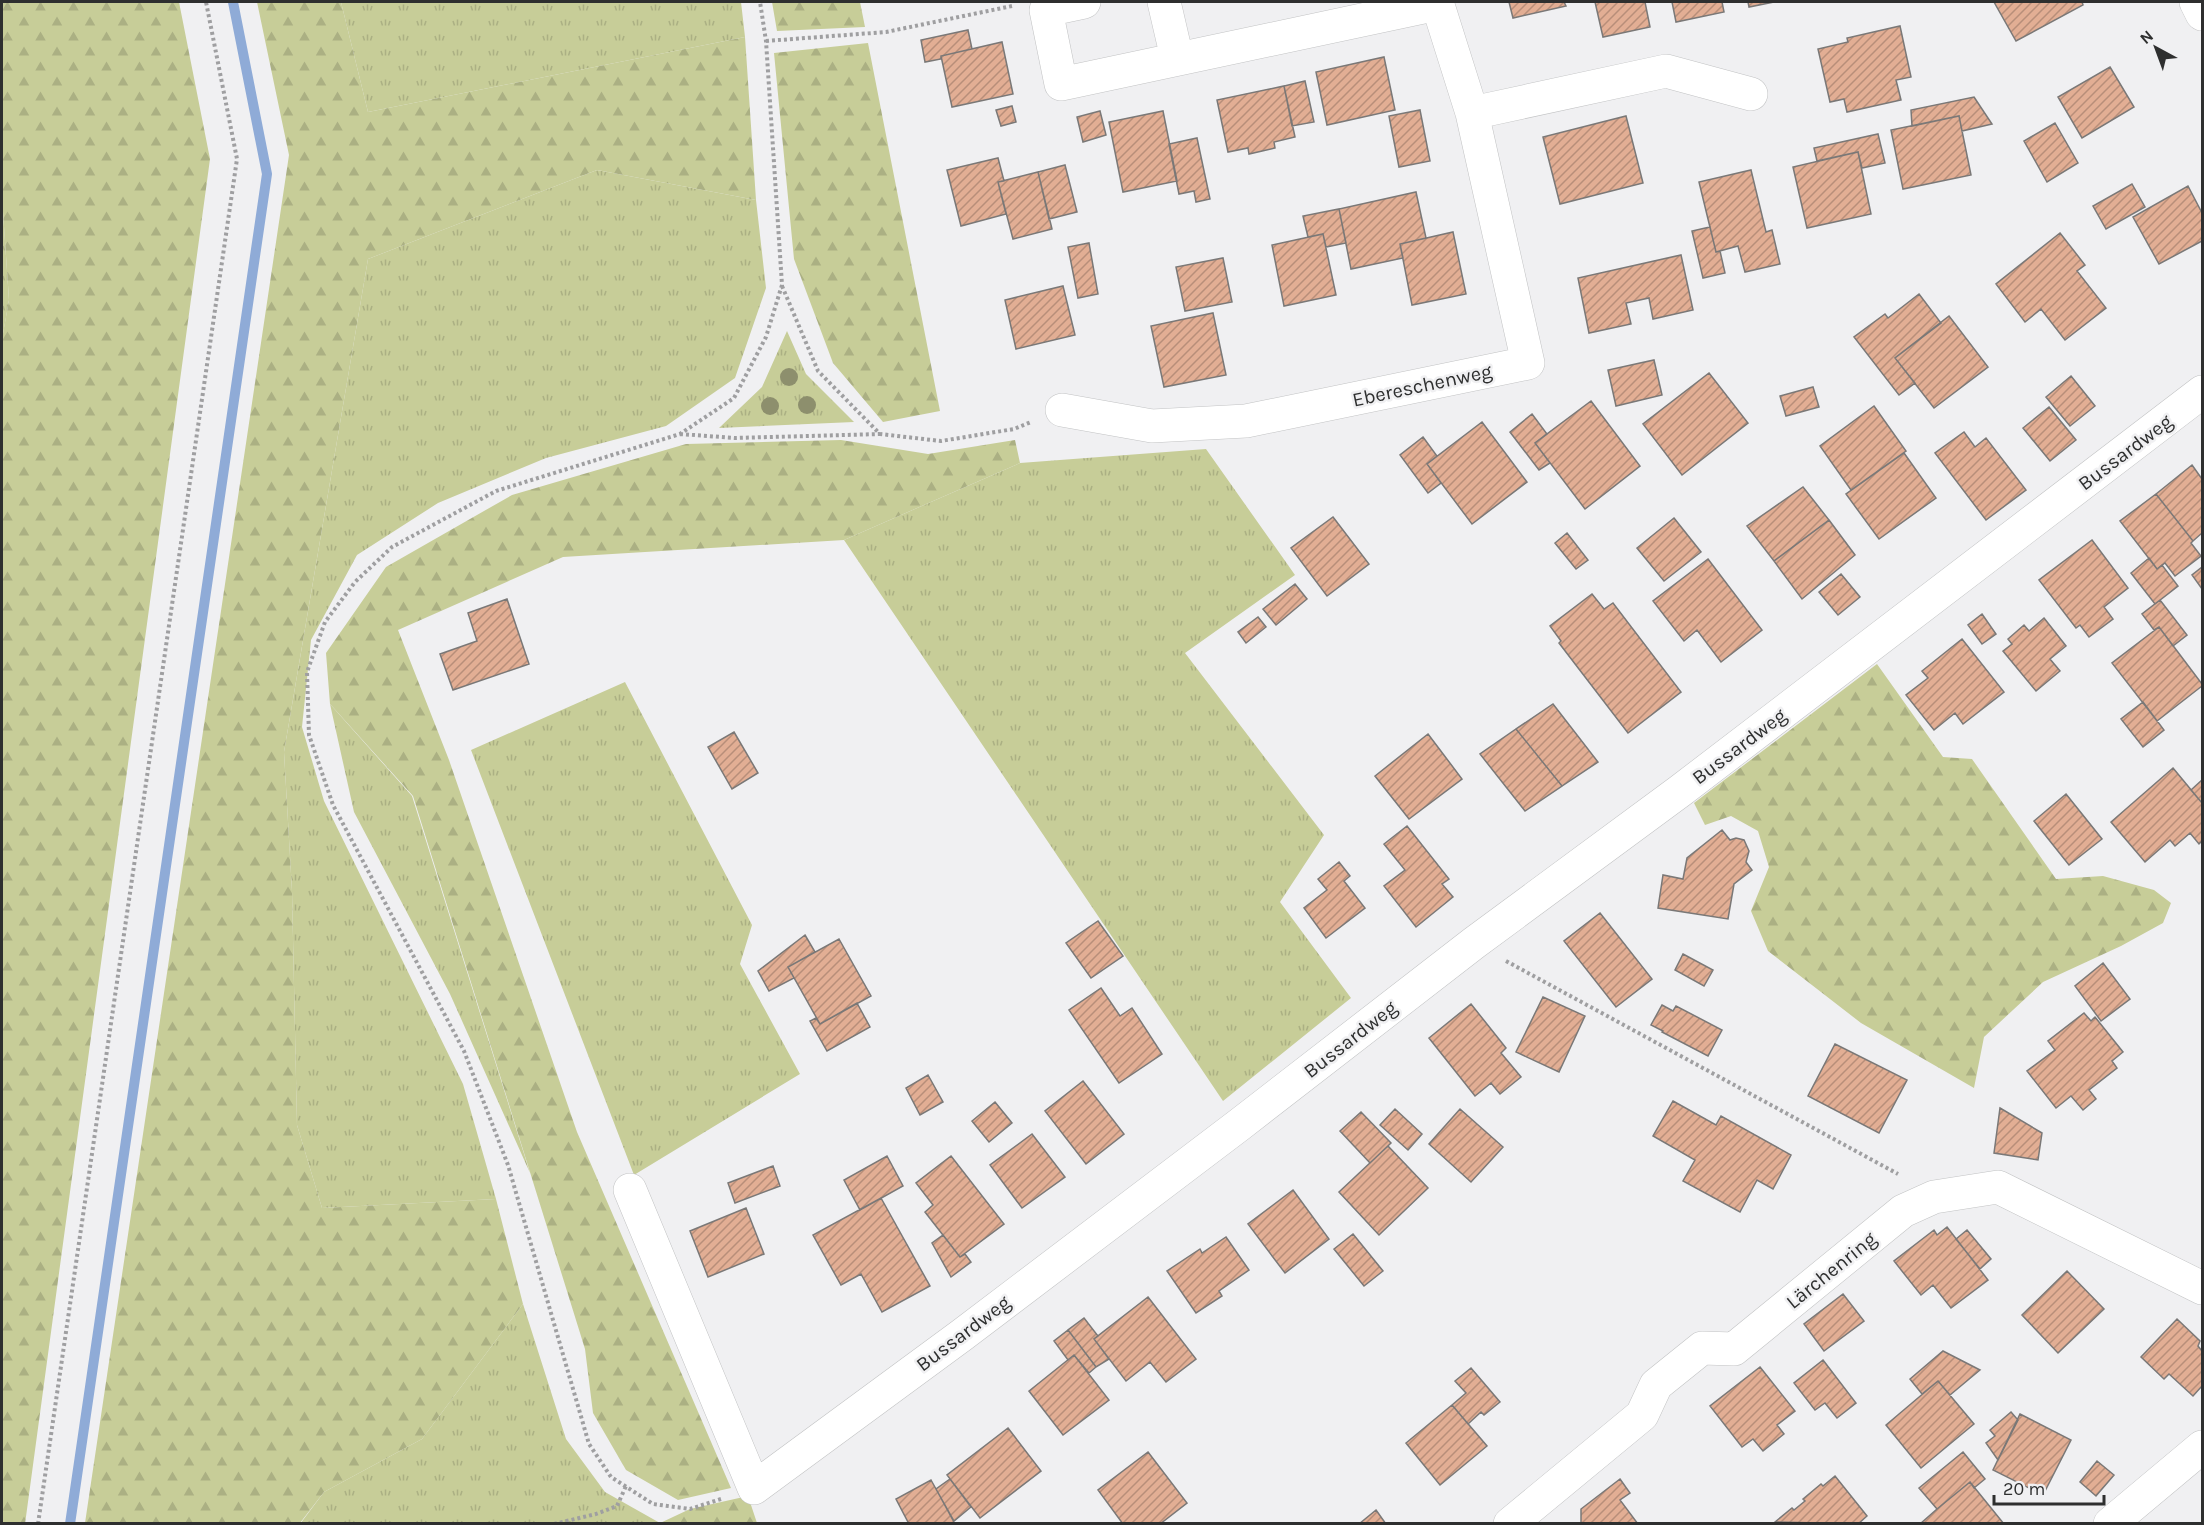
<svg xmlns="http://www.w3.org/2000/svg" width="2204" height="1525" font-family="Karla,sans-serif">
<defs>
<pattern id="grass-tufts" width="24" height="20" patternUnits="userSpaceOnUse" patternTransform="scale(1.5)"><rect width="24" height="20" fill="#c7cd98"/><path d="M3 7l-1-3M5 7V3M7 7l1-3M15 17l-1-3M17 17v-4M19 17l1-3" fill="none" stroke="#abb083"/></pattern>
<pattern id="forest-firs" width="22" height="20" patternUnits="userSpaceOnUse" patternTransform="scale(1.5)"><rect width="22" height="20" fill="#c7cd98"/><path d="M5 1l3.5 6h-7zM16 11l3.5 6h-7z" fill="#abb083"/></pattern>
<pattern id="building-hatch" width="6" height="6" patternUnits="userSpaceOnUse" patternTransform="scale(1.5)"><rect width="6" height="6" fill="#e2ae94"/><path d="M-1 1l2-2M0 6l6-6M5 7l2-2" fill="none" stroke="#b88e79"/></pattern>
</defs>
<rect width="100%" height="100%" fill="#f0f0f2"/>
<path fill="url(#grass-tufts)" d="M341,2h400l4,35 -377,75z
M597,170l159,30 10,88 -31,90 -69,48 -120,32 -108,45 -81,52 -46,85 -9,87 22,74 139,283 33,115 -174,9 -25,-83 -5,-234 -8,-139 84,-493z
M2,197l7,103 -7,40z
M787,331l19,43 48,48 -135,6 43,-41z
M1206,449l89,126 -110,78 139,182 -44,67 71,96 -128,103 -379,-561 176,-77z
M625,682l127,243 -12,39 60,110 -166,101 -163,-425z
M330,704l82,92 118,377 -80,-179 -96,-182z
M523,1304l43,135 39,53 55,31 -360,1 24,-32 98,-53z"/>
<path fill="url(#forest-firs)" d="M2,2h177l31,157 -185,1365 -23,-1v-1184l7,-39 -7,-103z
M257,2h84l27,110 377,-75 11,163 -159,-30 -229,89 -84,493 8,139 5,234 25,83 174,-9 27,105 -101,135 -98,53 -24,31h-215l204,-1368z
M772,2h88l5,25 -88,4z
M868,43l72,368 -57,11 -50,-59 -39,-104 -20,-206z
M841,440l87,14 87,-14 5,23 -176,77 -281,17 -165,73 51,130 128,372 154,356 -53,12 -52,-30 -33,-57 -8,-64 -172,-553 -83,-92 -4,-51 60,-86 126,-72 174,-51z
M1877,664l66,93 29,2 84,120 47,-3 51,14 17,13 -8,20 -42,23 -78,36 -59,55 -10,51 -113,-65 -93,-72 -17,-40 18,-44 -11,-36 -27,-15 -26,9 -11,-22z
M748,1496l9,27 -99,1 32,-15z"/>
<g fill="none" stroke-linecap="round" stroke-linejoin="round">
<path stroke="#8fabd7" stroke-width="10" d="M70,1524l197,-1350 -34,-172"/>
</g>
<path fill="url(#building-hatch)" stroke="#7a7877" stroke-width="1.5" d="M1509,2h55l2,4 -53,12z
M1595,2h50l5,25 -47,10z
M1672,2h50l2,10 -48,10z
M1748,2h26l-25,5z
M1994,2h88l1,3 -67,36z
M1900,26l11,51 -15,3 5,20 -54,12 -3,-13 -14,3 -12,-53 30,-7 -1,-4z
M968,30l4,19 -31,7v3l-16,3 -4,-22z
M1002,42l11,52 -61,13 -11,-51z
M1384,57l11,53 -68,15 -11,-53z
M2110,67l24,40 -52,31 -24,-41z
M1305,81l9,41 -22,4 -8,-40z
M1284,86l11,51 -21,5 1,6 -26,6 -1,-6 -20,4 -11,-52z
M1974,97l18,27 -30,7 -3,-15 -47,10 -1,-16z
M1012,106l4,16 -15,4 -5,-16z
M1420,110l10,51 -31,6 -10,-51z
M1100,111l6,24 -23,7 -6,-25z
M1163,111l14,70 -54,11 -14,-70z
M1626,116l17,67 -83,21 -17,-67z
M1959,116l12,59 -68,14 -12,-59z
M2055,123l23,40 -31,19 -23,-41z
M1878,134l7,29 -23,5 -4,-16 -41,9 -3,-13z
M1197,138l13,61 -14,3 -2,-11 -15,3 -10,-50z
M1858,152l13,62 -64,14 -14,-61z
M998,158l6,23 -6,1 8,32 -45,12 -14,-56z
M1065,165l12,47 -28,7 -11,-47z
M1751,170l15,62 6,-2 8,34 -35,8 -7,-26 -22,6 -17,-70z
M1038,172l14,57 -39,10 -15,-57z
M2132,184l13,23 -39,22 -13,-23z
M2188,186l14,27v28l-43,23 -26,-47z
M1416,192l10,46 -26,6 3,14 -52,11 -12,-60z
M1339,209l7,34 -20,4 -3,-13 -15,3 -5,-21z
M1710,227l6,25 4,-1 5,22 -22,5 -11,-47z
M1453,232l13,62 -54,11 -12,-61z
M2060,233l25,32 -8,6 29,37 -41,32 -24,-31 -16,13 -29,-38z
M1323,234l13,61 -52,11 -12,-61z
M1089,243l9,51 -20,4 -10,-51z
M1681,255l12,55 -40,9 -4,-21 -23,5 5,21 -42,9 -11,-55z
M1223,258l9,44 -47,9 -9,-44z
M1063,286l12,49 -59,14 -11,-49z
M1919,294l22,29 -46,35 20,25 -16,12 -45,-58 31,-23 3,4z
M1213,313l13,62 -62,12 -13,-61z
M1949,316l39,51 -54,41 -39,-50z
M1654,360l8,35 -46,11 -8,-36z
M1709,373l39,50 -66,52 -39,-51z
M2071,376l24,30 -25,20 -24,-29z
M1813,387l6,20 -33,9 -6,-20z
M1591,401l49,65 -55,43 -50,-66z
M1874,406l32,45 -55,39 -31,-44z
M2049,407l27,33 -26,21 -27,-33z
M1532,414l15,20 -12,9 15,20 -11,7 -29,-38z
M1482,422l45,60 -55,42 -45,-60z
M1964,432l11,15 11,-9 40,52 -40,30 -51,-67z
M1423,437l14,19 -10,8 14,19 -13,10 -28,-38z
M1904,453l32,45 -57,41 -33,-45z
M2192,465l10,14v54l-9,8 -37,-47z
M1803,487l26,33 -55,41 -27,-35z
M2156,494l37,47 -2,2 10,13 -26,20 -10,-13 -8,6 -37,-48z
M1333,517l36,47 -42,32 -36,-48z
M1674,518l27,34 -37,29 -27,-33z
M1829,520l26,35 -53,44 -28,-38z
M1567,533l21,27 -12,9 -21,-26z
M2092,540l36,48 -24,19 9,12 -24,18 -9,-12 -4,3 -37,-48z
M2149,558l8,11 5,-4 16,21 -23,18 -24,-31z
M1708,559l54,71 -41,32 -24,-32 -13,11 -31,-40z
M2202,567v22l-10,-14z
M1841,574l19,23 -22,18 -19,-23z
M1295,584l12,15 -31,26 -13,-16z
M1592,594l12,15 9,-6 68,89 -53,41 -69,-90 2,-2 -11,-15z
M507,599l22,65 -76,26 -13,-36 37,-13 -9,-28z
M2160,600l27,35 -14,11 -14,-19 -5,3 -12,-16z
M1982,614l14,20 -14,10 -14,-19z
M1258,617l8,10 -20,16 -8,-11z
M2044,618l22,28 -16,13 10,12 -24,20 -33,-40 9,-7 -4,-5 16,-14 5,6z
M2159,627l43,57v2l-45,35 -45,-58z
M1962,639l42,53 -41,32 -8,-11 -21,17 -28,-35 22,-17 -6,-7z
M2143,702l21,28 -21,17 -22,-28z
M1553,704l45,58 -36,24 -46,-57z
M1516,729l46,57 -37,25 -45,-57z
M734,732l24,41 -26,16 -24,-42z
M1428,734l34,45 -53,40 -34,-43z
M2173,768l29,35v38l-3,3 -9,-11 -15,13 -5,-6 -25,22 -34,-40z
M2202,780v23l-11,-13z
M2066,794l36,45 -33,26 -35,-44z
M1407,826l42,53 -7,5 11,13 -37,30 -32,-41 21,-16 -21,-26z
M1722,830l8,10 6,-2 8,2 5,11 -3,11 6,8 -18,14 -6,35 -70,-11 5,-33 20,4 4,-21z
M1339,862l11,14 -6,5 21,27 -39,30 -22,-30 23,-18 -9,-11z
M1600,913l52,66 -36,28 -52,-66z
M1098,921l25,35 -32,22 -25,-35z
M805,935l10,17 -27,15 6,11 -25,13 -11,-20z
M839,939l32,57 -51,28 -32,-57z
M1683,954l30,16 -9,16 -29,-16z
M2103,963l27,36 -29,22 -26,-35z
M1101,988l19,28 12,-8 30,46 -43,29 -50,-73z
M1543,997l42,19 -26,56 -43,-20z
M857,1003l13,24 -43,24 -17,-30 6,-3 4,6z
M1471,1004l35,44 -5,5 20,24 -21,17 -9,-11 -16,13 -46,-58z
M1662,1005l11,6 3,-5 46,24 -14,26 -46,-24 1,-1 -12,-6z
M2084,1013l7,8 4,-4 28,35 -11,9 5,7 -28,22 7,9 -13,11 -12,-14 -15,12 -29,-37 28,-21 -7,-9z
M1835,1044l72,36 -28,53 -71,-37z
M928,1075l15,27 -23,13 -14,-27z
M1083,1081l41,53 -38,30 -41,-53z
M1673,1101l43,24 5,-9 70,39 -18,34 -16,-9 -17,32 -57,-31 12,-21 -42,-24z
M995,1102l17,21 -23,19 -17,-21z
M2000,1108l42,25 -4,27 -44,-7z
M1395,1109l27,25 -14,16 -28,-25z
M1460,1109l43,38 -32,35 -42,-38z
M1361,1112l30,31 -21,20 -30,-32z
M1032,1134l33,43 -43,31 -32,-43z
M1388,1146l40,42 -49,47 -40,-43z
M887,1156l16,30 -43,24 -16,-30z
M951,1156l53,68 -44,33 -35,-45 8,-7 -17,-22z
M773,1166l7,20 -45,17 -7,-20z
M1293,1190l36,49 -44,34 -37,-49z
M881,1198l49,88 -48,26 -21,-38 -20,11 -28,-50z
M746,1208l18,46 -56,23 -18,-46z
M1947,1227l41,53 -37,28 -18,-23 -12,10 -27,-34 40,-31 3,5z
M1967,1230l24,29 -11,10 -24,-30z
M1353,1234l30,37 -19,15 -30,-37z
M943,1235l17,22 5,-3 6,8 -20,15 -19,-34z
M1226,1237l23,33 -30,21 3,5 -26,17 -29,-42 33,-22 2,4z
M2067,1271l37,38 -46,44 -36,-38z
M1843,1294l21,27 -40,30 -20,-27z
M1148,1297l48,62 -30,23 -16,-20 -24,19 -32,-42z
M1084,1318l14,18 -4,3 15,20 -13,8 -28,-37z
M2177,1319l23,22 -2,5 4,5v35l-9,10 -24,-22 -5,5 -23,-22z
M1068,1330l28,37 -7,6 -15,-18 -6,5 -14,-19z
M1943,1351l37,19 -30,25 -12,-14 -16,13 -12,-15z
M1074,1355l35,45 -46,35 -34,-44z
M1823,1360l33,43 -19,15 -12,-15 -10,7 -21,-27z
M1760,1367l35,44 -18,14 7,9 -21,17 -10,-12 -11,8 -32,-41z
M1471,1368l29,34 -16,13 -3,-3 -13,12 -16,-19 14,-12 -11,-12z
M1938,1381l36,43 -53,44 -35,-43z
M1452,1405l35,41 -47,39 -34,-42z
M2011,1412l7,8 -20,40 -12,-17 9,-7 -5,-6z
M2020,1414l51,26 -28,55 -50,-25z
M1008,1428l33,43 -61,47 -33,-43z
M1148,1452l39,51 -27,21h-37l-25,-34z
M1963,1452l22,27 -11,9 -4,-6 -33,27 -18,-21z
M2097,1461l17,14 -18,21 -16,-14z
M1835,1476l32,40 -9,8 -83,-2 17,-14 2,2 11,-9 -2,-2 18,-15 2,2z
M950,1479l21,28 -17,14 -18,-32z
M1620,1479l10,14 -10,7 18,24h-57v-15z
M931,1480l5,9 19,35h-46l-13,-25z
M1970,1482l34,42h-84l17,-15z
M1376,1510l10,14h-27z"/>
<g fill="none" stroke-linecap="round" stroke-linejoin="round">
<defs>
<path id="minor" d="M1084,2l-38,8 15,74 376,-80
M1164,2l13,56
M2196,2l6,12
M1472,113l194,-42 85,23
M1062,410l90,16 94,-5 282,-58 -56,-250 -35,-111
M630,1190l124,298 208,-153 277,-210 235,-182 206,-152 522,-399
M1510,1524l132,-109 14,-30 46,-37 32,1 169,-138 31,-14 64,-10 204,101
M2110,1524l92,-77"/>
</defs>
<use href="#minor" stroke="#c2c3c4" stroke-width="34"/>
<path stroke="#9f9fa1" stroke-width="4" stroke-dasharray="3 3" stroke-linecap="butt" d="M766,41l120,-9 126,-26
M782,286l36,85 62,63 61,7 73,-12 17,-7
M680,434l55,4 145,-4
M1506,961l392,213
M721,1499l-31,10 -37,-5 -42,-27 -22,-33 -81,-279 -44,-114 -131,-246 -24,-70 -2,-63 18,-50 30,-40 37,-35 104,-56 184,-57 54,-36 32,-61 16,-52 -16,-244 -6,-39
M38,1524l199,-1365 -31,-157
M554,1524l42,-10 21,-8 9,-20"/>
<use href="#minor" stroke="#fff" stroke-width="33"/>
</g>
<g fill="#8d8f6d">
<circle cx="789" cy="377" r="9"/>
<circle cx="807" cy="405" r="9"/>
<circle cx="770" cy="406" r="9"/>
</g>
<g text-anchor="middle" stroke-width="5" stroke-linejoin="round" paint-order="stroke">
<g font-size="20" fill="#2e2f2f" stroke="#f0f0f2">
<text transform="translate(1422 385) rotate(-12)" y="7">Ebereschenweg</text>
<text transform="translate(2125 452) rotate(-37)" y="7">Bussardweg</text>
<text transform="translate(1739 746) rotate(-37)" y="7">Bussardweg</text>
<text transform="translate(1350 1039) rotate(-38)" y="7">Bussardweg</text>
<text transform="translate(1831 1270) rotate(-39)" y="7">Lärchenring</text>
<text transform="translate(963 1333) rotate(-37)" y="7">Bussardweg</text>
</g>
</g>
<rect width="2204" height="1525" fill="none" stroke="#2e2f2f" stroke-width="6"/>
<g transform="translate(2156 48) rotate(319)" stroke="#f0f0f2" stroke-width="4.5" paint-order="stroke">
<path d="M0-4.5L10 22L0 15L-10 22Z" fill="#2e2f2f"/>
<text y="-9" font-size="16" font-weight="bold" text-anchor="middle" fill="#2e2f2f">N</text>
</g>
<path d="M1994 1495v9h110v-9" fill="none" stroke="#2e2f2f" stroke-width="3"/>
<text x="2003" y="1495" font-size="18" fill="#2e2f2f" stroke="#f0f0f2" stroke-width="4.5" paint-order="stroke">20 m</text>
</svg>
